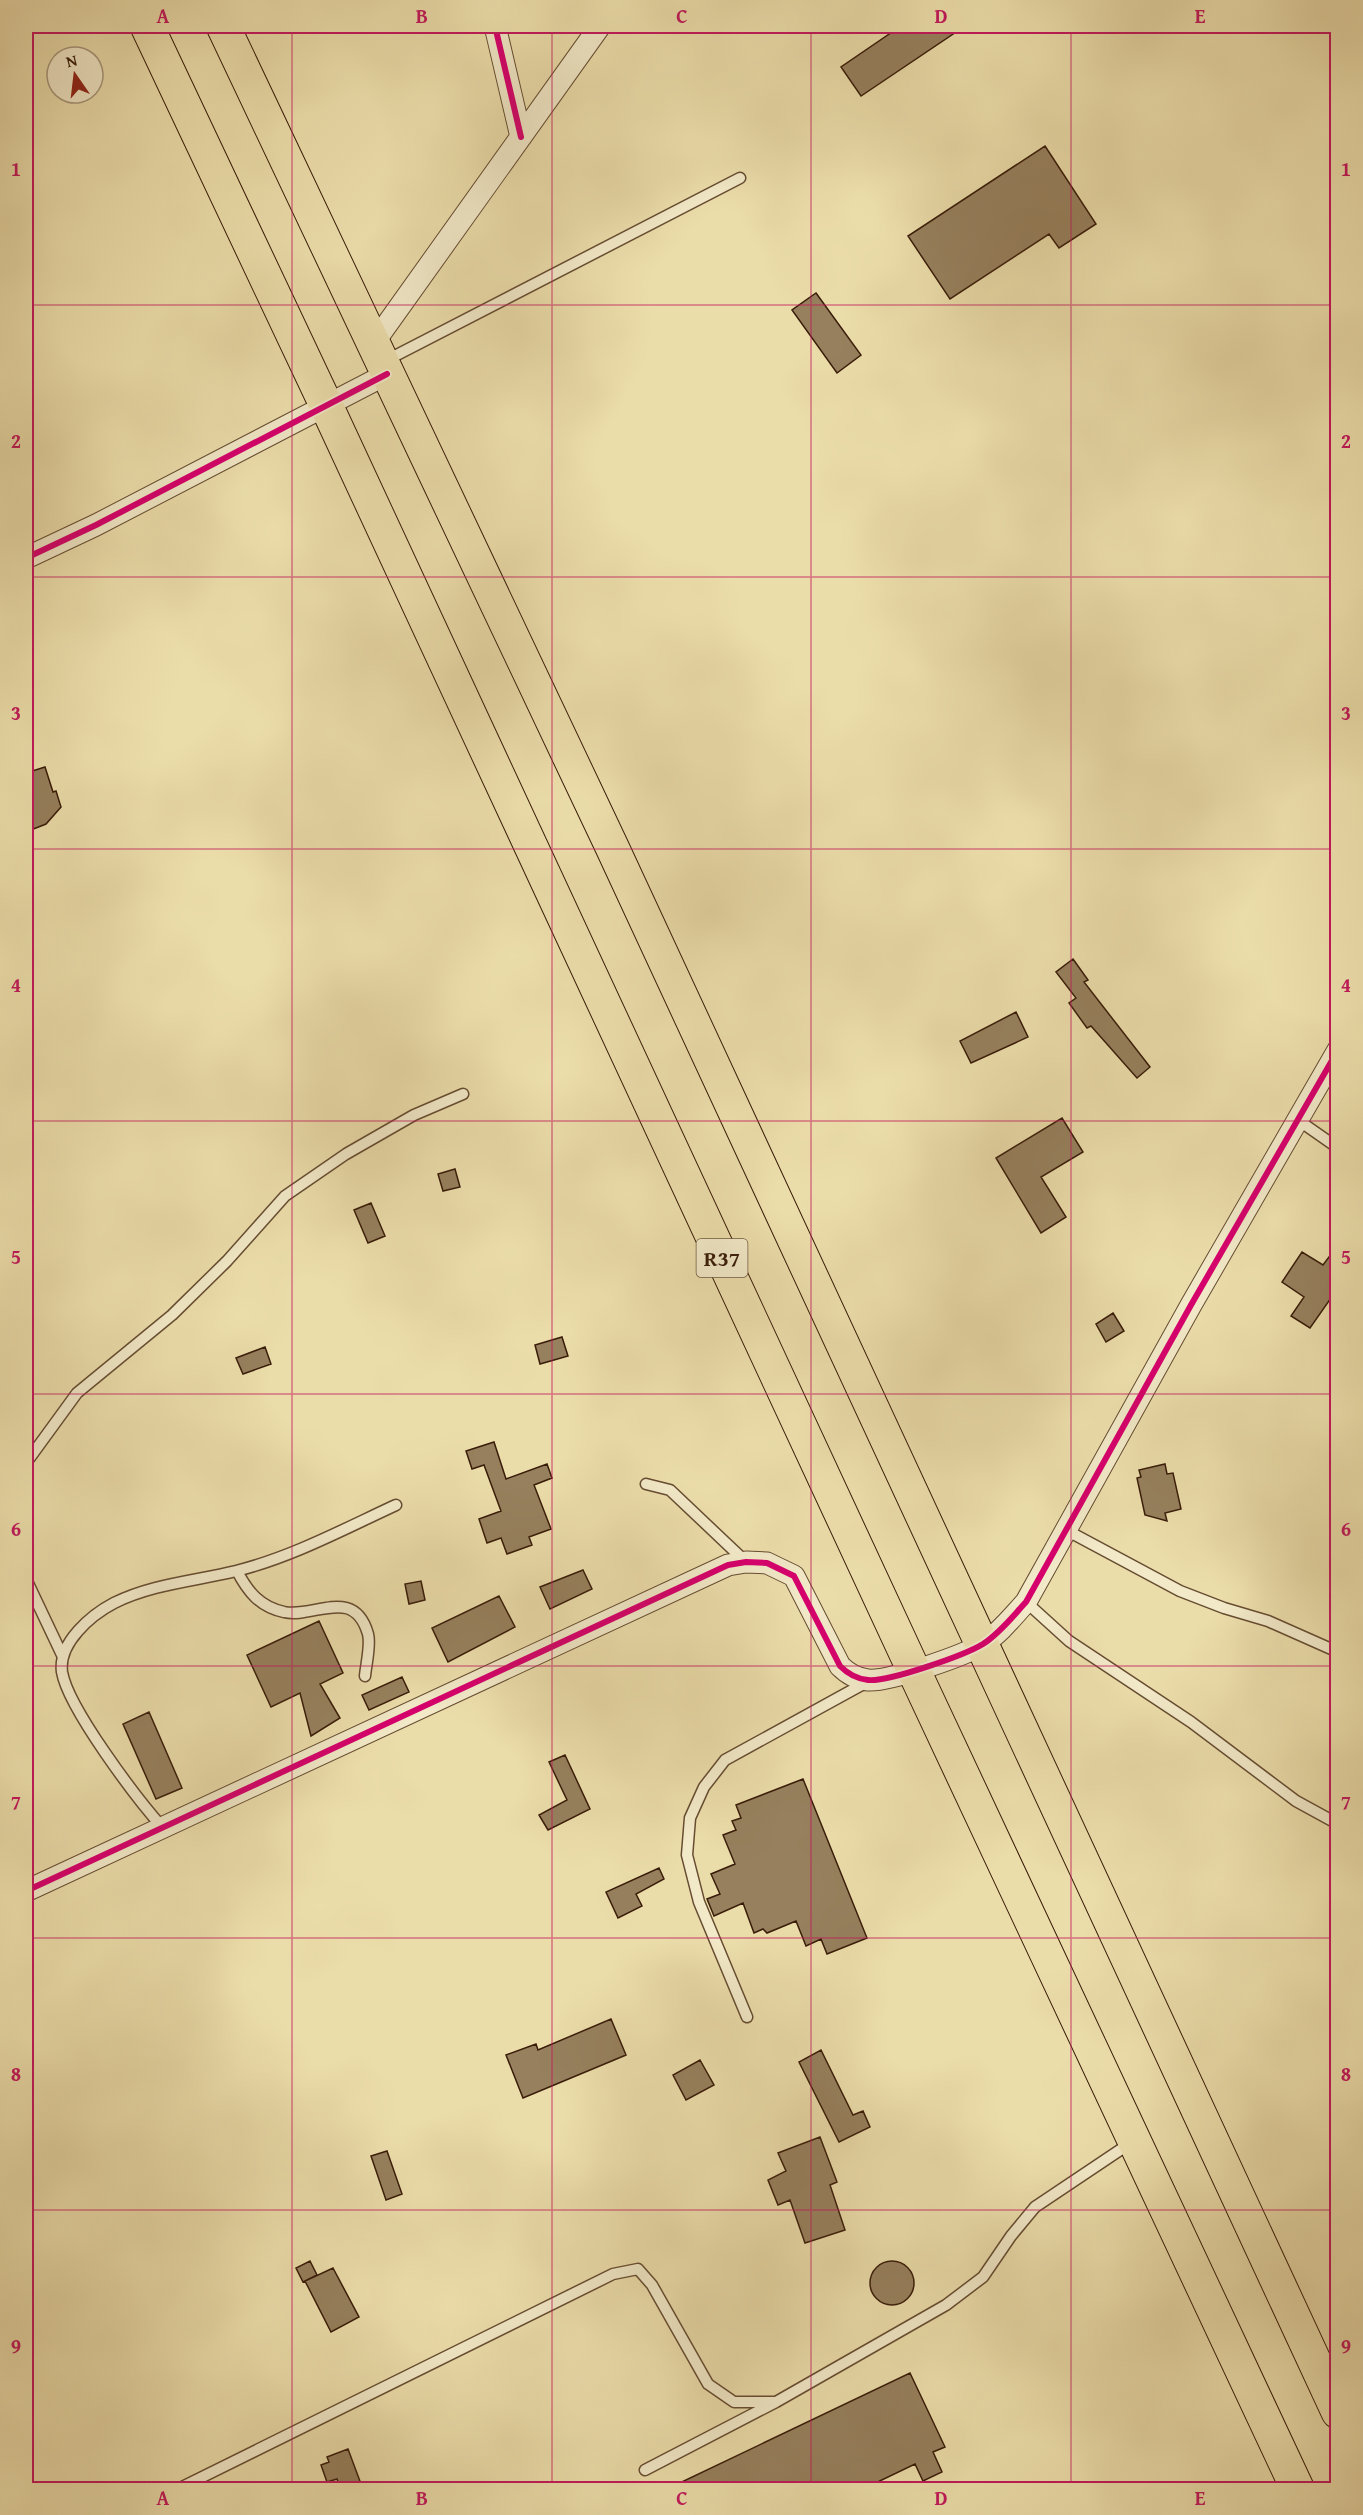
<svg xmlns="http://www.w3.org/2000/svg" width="1363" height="2515" font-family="'Gentium Book Plus',serif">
<rect width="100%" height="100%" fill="#ebddaa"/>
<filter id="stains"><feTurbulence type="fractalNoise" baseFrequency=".00333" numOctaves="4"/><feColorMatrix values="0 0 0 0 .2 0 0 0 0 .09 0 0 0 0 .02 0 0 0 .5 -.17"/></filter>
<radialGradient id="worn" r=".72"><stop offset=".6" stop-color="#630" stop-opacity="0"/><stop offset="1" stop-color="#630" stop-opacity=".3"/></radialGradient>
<path fill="#96805d" stroke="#391c09" stroke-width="1.5" d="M901,26h64l-104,70 -20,-29z
M1045,146l51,78 -37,24 -10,-14 -99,65 -42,-63z
M816,293l45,62 -24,18 -45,-63z
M45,767l8,25 3,-1 5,16 -15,17 -20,8v-59z
M1073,959l15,21 -4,2 66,85 -13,11 -46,-52 -4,2 -18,-25 7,-5 -20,-26z
M1016,1012l12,25 -57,26 -11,-22z
M1062,1118l21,34 -42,25 25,40 -25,16 -45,-75z
M455,1169l5,18 -17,4 -5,-17z
M371,1203l14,33 -17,7 -14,-33z
M1338,1245v43l-28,40 -19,-12 13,-19 -22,-15 20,-30 21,13z
M1113,1313l11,18 -18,11 -10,-18z
M562,1337l6,19 -28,8 -5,-19z
M265,1347l6,17 -28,10 -7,-16z
M494,1442l12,37 41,-15 5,14 -18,7 17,44 -22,8 3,8 -25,9 -6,-16 -14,5 -8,-24 22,-8 -17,-46 -12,4 -6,-18z
M1165,1464l2,10 6,-1 8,36 -16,4 2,8 -22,-6 -8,-37 4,-1 -2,-7z
M583,1570l9,19 -42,20 -10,-22z
M421,1581l4,19 -16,4 -4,-20z
M499,1596l16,31 -67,35 -16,-34z
M319,1621l24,52 -23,11 20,34 -29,18 -11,-43 -29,14 -24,-52z
M402,1677l7,15 -40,18 -7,-15z
M149,1712l33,76 -26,11 -33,-75z
M565,1755l25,54 -42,21 -9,-15 28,-15 -18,-38z
M803,1779l64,159 -40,16 -6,-15 -15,7 -10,-25 -29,12 -4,-4 -9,4 -11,-30 -29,13 -7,-17 13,-5 -9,-20 24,-10 -12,-29 13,-5 -4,-9 9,-3 -5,-13z
M659,1868l5,11 -28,15 6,12 -24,12 -12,-26z
M611,2019l15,36 -103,43 -17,-43 30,-11 2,6z
M821,2050l32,65 10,-4 7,16 -31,15 -40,-80z
M700,2060l14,25 -28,15 -13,-25z
M820,2137l17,45 -7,3 15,45 -40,13 -15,-43 -12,5 -10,-25 18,-9 -8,-18z
M387,2151l15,43 -16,6 -15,-44z
M310,2261l7,14 -14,7 -7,-14z
M870 2283a22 22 0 1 1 44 0a22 22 0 1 1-44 0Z
M333,2268l26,49 -28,15 -26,-51z
M910,2373l35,74 -12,5 9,20 -19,9 -8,-17 -54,26h-196z
M348,2449l13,35 -20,6 -4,-11 -10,3 -6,-17 8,-3 -2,-5z"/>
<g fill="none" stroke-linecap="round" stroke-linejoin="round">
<defs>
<path id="service" d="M385,361l355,-183
M1298,1120l40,28
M26,1463l51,-70 95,-78 55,-54 58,-65 61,-42 68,-39 49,-21
M646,1484l24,6 76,72
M1066,1530l114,61 44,17 44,13 70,31
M237,1571c11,21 23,36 47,41 29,7 70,-27 84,22 3,11 -2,30 -3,42
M26,1579l37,78
M1026,1602l43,39 122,81 105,79 42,23
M163,1828c-26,-29 -95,-120 -101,-156 -4,-29 29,-57 52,-69 38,-19 81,-22 122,-32 56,-14 108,-42 160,-66
M747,2017l-48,-115 -12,-47 3,-37 14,-31 21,-27 142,-78
M645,2470l131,-68 170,-97 37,-28 28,-41 24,-29 97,-65
M176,2490l437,-216 25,-5 14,16 56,99 26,18h42"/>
<path id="minor" d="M495,26l26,111
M373,344l227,-318
M26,558l70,-33 291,-151
M26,1891l702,-326 18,-3 21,1 27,13 46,90c8,8 17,13 28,14 21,2 97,-25 115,-36 17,-11 30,-28 43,-42l165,-297 147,-255"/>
<path id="primary" d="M147,26l179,379 588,1266 384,819
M223,26l389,821 726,1565"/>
</defs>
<use href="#service" stroke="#664c31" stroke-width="13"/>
<use href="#minor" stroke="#664c31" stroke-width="23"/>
<use href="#primary" stroke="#391c09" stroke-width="35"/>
<use href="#service" stroke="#f2e9c8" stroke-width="10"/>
<use href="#minor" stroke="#f2e9c8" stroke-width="21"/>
<use href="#primary" stroke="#ebddaa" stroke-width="33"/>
<defs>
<path id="cycleway" d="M495,26l26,111
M26,558l70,-33 291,-151
M26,1891l702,-326 18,-3 21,1 27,13 46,90c8,8 17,13 28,14 21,2 97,-25 115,-36 17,-11 30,-28 43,-42l165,-297 147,-255"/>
</defs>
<use href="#cycleway" stroke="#f2e9c8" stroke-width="10"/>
<use href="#cycleway" stroke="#d6006c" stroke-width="6"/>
</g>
<path fill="none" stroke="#c2185b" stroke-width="1.5" stroke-opacity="0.55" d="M292,26v2464M552,26v2464M811,26v2464M1071,26v2464M26,305h1312M26,577h1312M26,849h1312M26,1121h1312M26,1394h1312M26,1666h1312M26,1938h1312M26,2210h1312"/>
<g text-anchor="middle" stroke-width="4.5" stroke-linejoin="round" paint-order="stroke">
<rect fill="#f2e9c8" stroke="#705a42" stroke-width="1.5" x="696.5" y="1239" width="51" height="38" rx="4.5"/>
<g font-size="22" font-weight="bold" fill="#391c09">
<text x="722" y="1266">R37</text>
</g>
</g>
<rect width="1363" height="2515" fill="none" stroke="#ebddaa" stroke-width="66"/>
<g transform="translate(75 75) rotate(346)"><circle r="28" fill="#f2e9c8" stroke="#a8977c" stroke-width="1.5"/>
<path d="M0-4.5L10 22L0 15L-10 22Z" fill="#8f2418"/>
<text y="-9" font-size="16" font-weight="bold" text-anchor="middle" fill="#391c09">N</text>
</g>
<rect x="33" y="33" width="1297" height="2449" fill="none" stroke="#c2185b" stroke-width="2"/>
<g font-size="20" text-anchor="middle" font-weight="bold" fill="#c2185b">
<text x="163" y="23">A</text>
<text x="422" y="23">B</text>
<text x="682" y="23">C</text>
<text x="941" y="23">D</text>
<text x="1200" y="23">E</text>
<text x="16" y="176">1</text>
<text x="1346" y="176">1</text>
<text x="16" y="448">2</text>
<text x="1346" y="448">2</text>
<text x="16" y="720">3</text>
<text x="1346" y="720">3</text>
<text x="16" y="992">4</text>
<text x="1346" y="992">4</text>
<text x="16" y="1264">5</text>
<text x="1346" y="1264">5</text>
<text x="16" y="1536">6</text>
<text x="1346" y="1536">6</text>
<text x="16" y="1809">7</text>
<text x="1346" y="1809">7</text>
<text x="16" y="2081">8</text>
<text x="1346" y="2081">8</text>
<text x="16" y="2353">9</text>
<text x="1346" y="2353">9</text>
<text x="163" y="2505">A</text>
<text x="422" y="2505">B</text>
<text x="682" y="2505">C</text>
<text x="941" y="2505">D</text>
<text x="1200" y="2505">E</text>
</g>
<rect width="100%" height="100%" filter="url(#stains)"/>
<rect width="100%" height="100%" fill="url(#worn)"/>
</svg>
